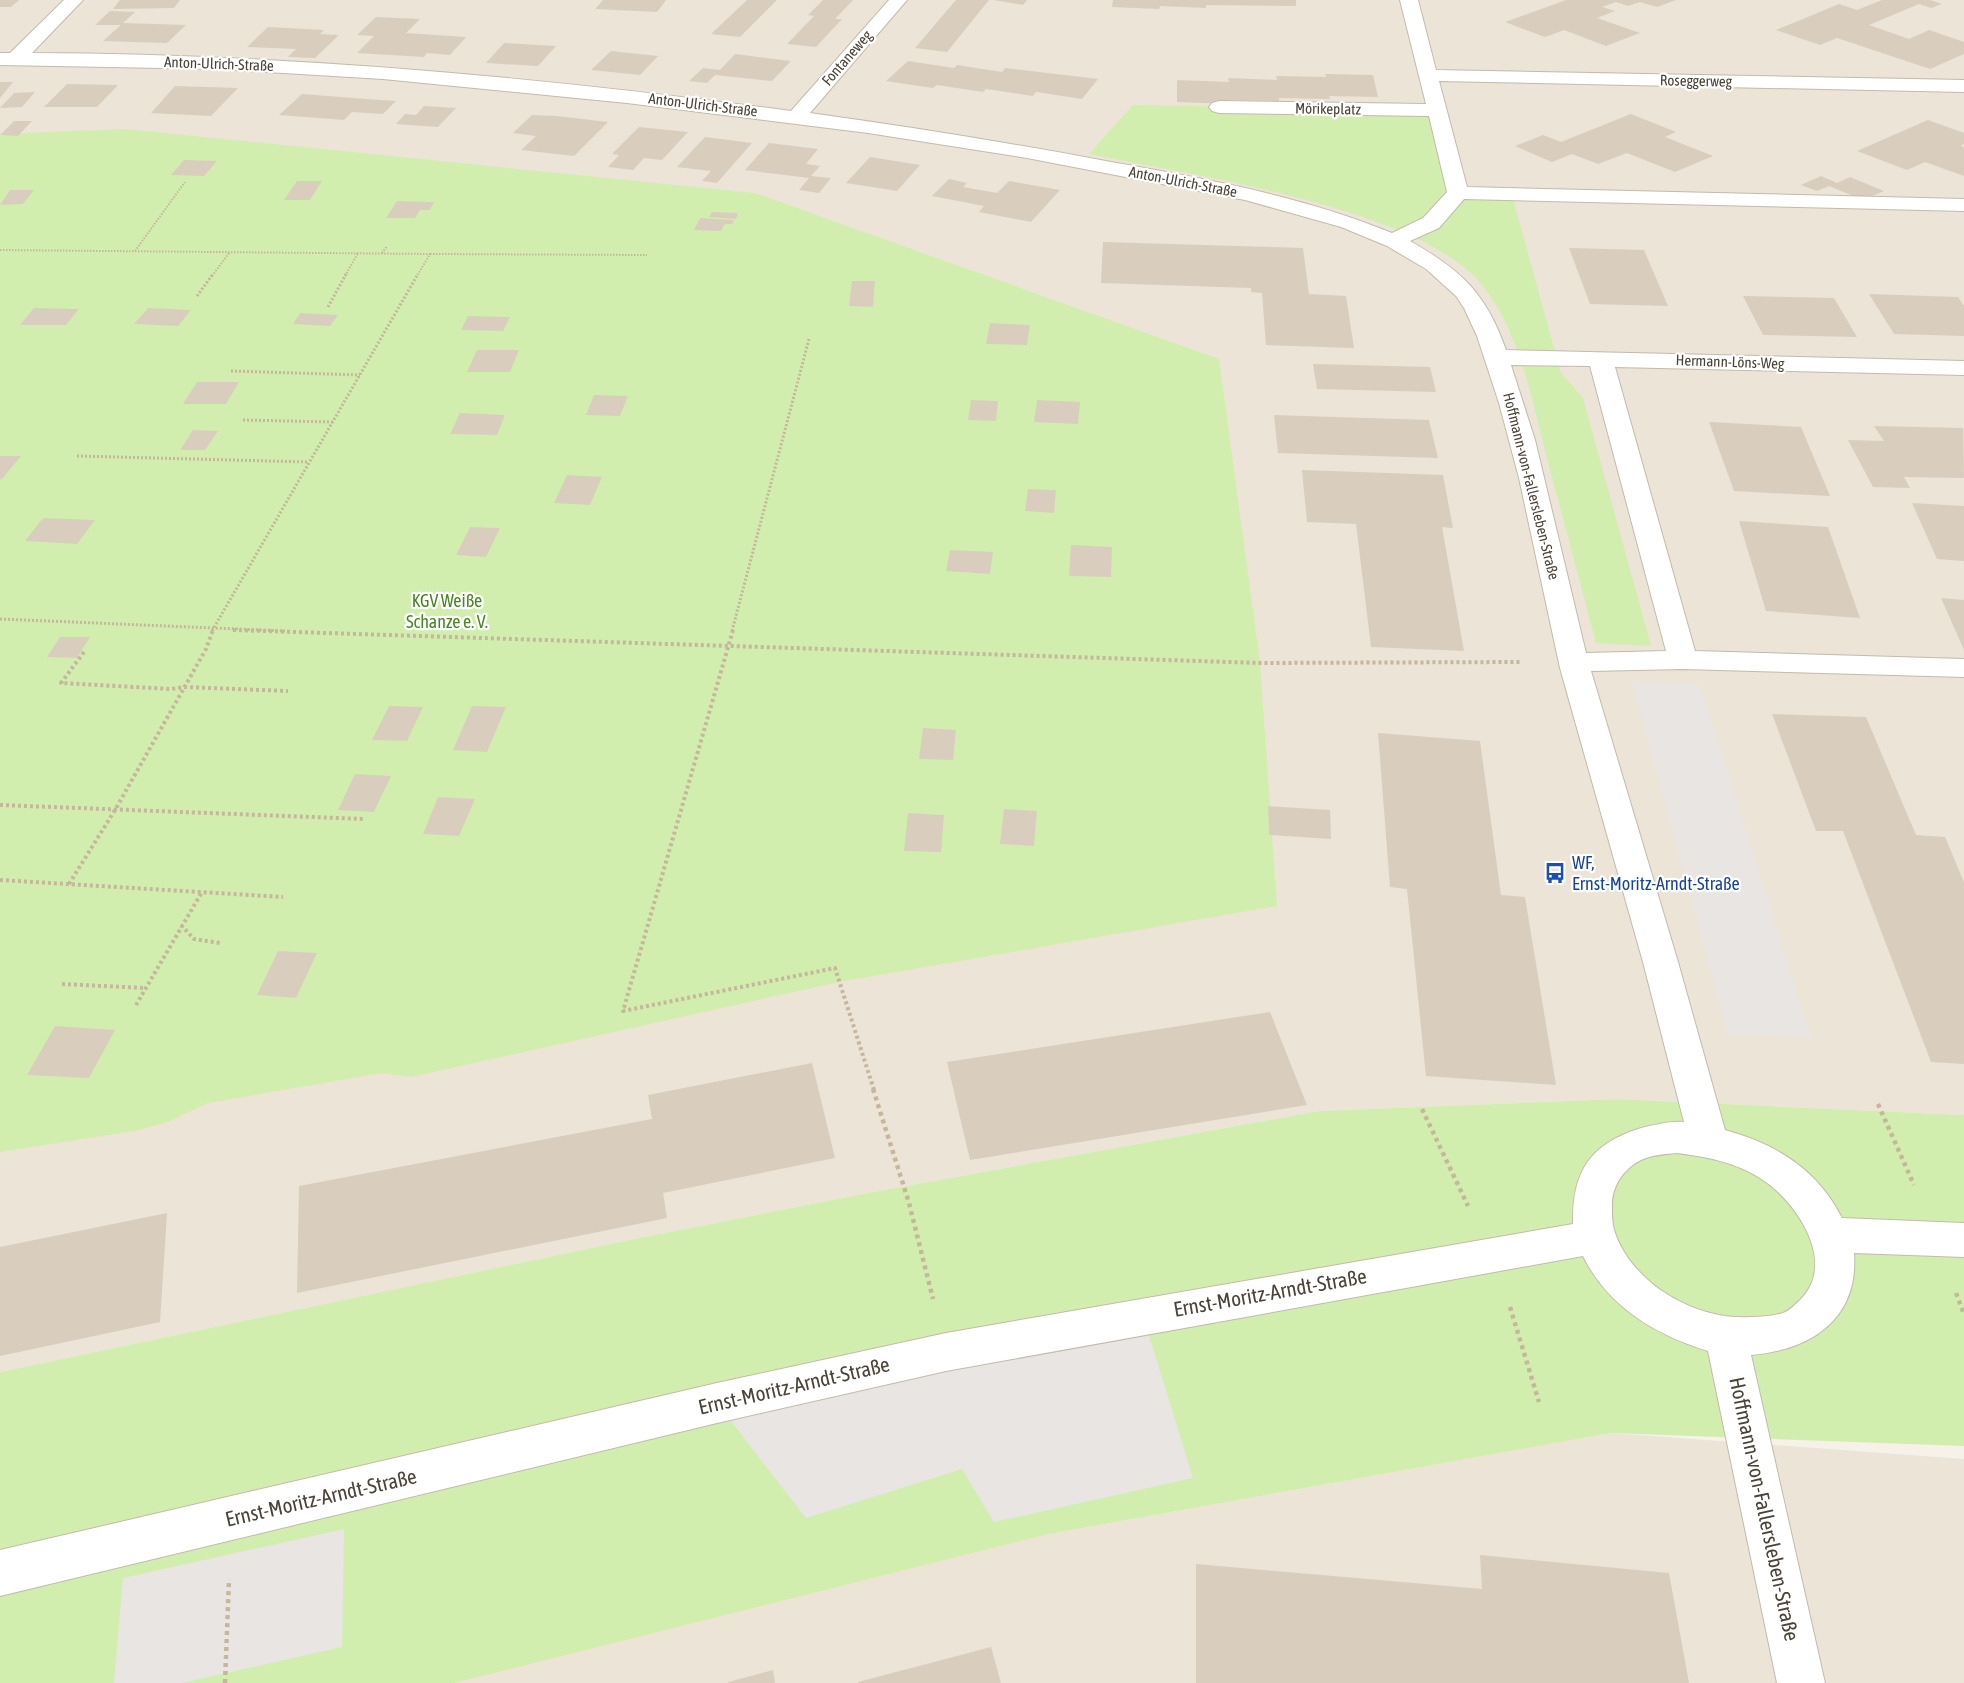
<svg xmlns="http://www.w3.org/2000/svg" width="1964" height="1683" font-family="'Asap Condensed',sans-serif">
<rect width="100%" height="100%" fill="#f6f2ea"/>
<path fill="#ebe4d7" d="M0,0h1964v1115l-347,-16 -298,12 -446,81 -244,48 -629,132z
M1611,1433l353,26v224h-1509l594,-149z"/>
<path fill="#d2eeaf" d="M1133,105l305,5 20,83 54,2 49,178 22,25 68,248 -55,-3c-16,-61 -32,-122 -49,-184 -15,-58 -26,-124 -64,-173 -61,-78 -297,-112 -394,-132z
M125,129l630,64 464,166 41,304 17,243 -438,76 -428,95 -29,-4 -174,30 -40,19 -34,9 -134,21v-1018z
M1617,1099l347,16v331l-353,-13 -562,101 -594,149h-455v-311l629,-132 244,-48 446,-81z"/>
<path fill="#e8e5e2" d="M1632,682l68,3 111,353 -83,-4z
M1143,1316l50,162 -199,44 -32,-53 -156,49 -89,-115z
M344,1529l-2,118 -160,36h-68l9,-105z"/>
<path fill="#d9cebe" d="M0,0h19l-8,7h-11z
M120,0h60l-6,8 -61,1z
M603,0h63l-9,12 -62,-3z
M747,0h30l-37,37 -29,-3z
M823,0h30l-18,19h7l-26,28 -29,-3 27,-28 -6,-1z
M956,0h33l-42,52 -32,-4z
M994,0h33l-4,5z
M1113,0h183v6l-90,-1v3l-46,-2 -1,3 -47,-2z
M1566,0h110l-19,7 -17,-5 -12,4 -12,-4 -14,5 13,4 -18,7 43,15 -34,13 -42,-16 -19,7 -40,-15z
M1882,0h48l12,4 -11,4 -12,-4 -50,21 40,14 20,-9 35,12v12l-34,15 -93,-31 -17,7 -44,-15 63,-26 18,6z
M110,11l25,1 -12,11 63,2 -19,18 -64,-2 18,-16h-26z
M376,17l44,2 -14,14 60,4 -16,18 -23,-2 -3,4 -67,-4 17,-17 -17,-1z
M268,27l56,3 -4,4 19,1 -24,23 -27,-1 8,-8 -49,-2z
M504,43l52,3 -18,20 -52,-3z
M611,51l47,5 -18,19 -49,-5z
M735,54l56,7 -19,20 -57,-6 -8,8 -18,-2 14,-13 17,2z
M908,61l46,7 3,-3 45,7 3,-4 93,11 -16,20 -46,-7 -3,4 -47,-7 -3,3 -46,-7 -4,3 -47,-7z
M1325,74l48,1 5,22 -49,-1 1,3 -51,-1v3l-50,-1v4l-52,-2v-22l52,2 -1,-4 49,2 -1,-4 50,1z
M0,82h13l-13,16z
M67,84l51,1 -21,22h-53z
M175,86l63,2 -27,28 -60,-3z
M35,92l-13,15 -22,1 14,-15z
M302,94l64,5 30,2 -13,13 -31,-2 -8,8 -65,-5z
M424,106l32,2 -18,19 -42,-3 9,-10 11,1z
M1631,114l45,18 -11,5 48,19 -38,16 -48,-19 -29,11 -26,-10 -20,8 -37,-16 28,-11 18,7z
M532,115l25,1 51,6 -34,34 -53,-6 15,-14 -23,-3z
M1928,120l36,13v11l-4,2 4,1v29l-39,-14 -18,8 -50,-19z
M14,121h18l-14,15 -18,-1z
M639,127l49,5 -26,28 -18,-2 -11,12 -25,-3 11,-12 -7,-1z
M705,137l47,6 -35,40 -15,-2 9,-10 -34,-4z
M769,143l49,6 -12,15 14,2 -9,10 20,2 -12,15 -20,-3 10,-12 -64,-8z
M870,157l50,8 -23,26 -51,-8z
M184,160l33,1 -13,15 -33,-1z
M1821,176l16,7 13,-6 34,14 -21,9 -34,-14 -12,5 -16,-6z
M949,179l18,4 -4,4 34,6 12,-12 51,9 -29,32 -52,-10 5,-6 -52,-10z
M297,181h25l-12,19h-26z
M10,190h24l-11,14 -23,1z
M397,201l37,1 -4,8h-10l-5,8h-29z
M712,212l26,1 -2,6 -27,-2z
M700,218l34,2 -2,4h-7l-4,7 -27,-1z
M1103,242l200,6 6,46 37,2 8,52 -88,-3 -4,-52 -11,-1v-4l-150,-5z
M1569,248l75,2 24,56 -78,-2z
M852,281h23l-2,26 -24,-1z
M1869,294l89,3 6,9v30l-70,-2z
M1743,296l91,2 23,39 -94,-2z
M34,308l45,1 -13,16h-46z
M148,308l43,2 -13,16 -44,-2z
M300,313l38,2 -8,11 -37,-2z
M468,316l42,1 -7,14 -42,-1z
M990,323l40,2 -3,20 -41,-1z
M477,350h42l-9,22h-43z
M1313,364l117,3 6,25 -119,-3z
M197,382h42l-13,22h-43z
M594,395l34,1 -8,20 -34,-1z
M971,400l27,1 -2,20 -28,-1z
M1037,400l43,2 -2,22 -44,-2z
M460,413l45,2 -8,20 -47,-1z
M1274,415l155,5 9,38 -160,-5z
M1709,422l92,5 29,69 -96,-5z
M1874,426l89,2 1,50 -60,-1 6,11 -37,-1 -25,-47 36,1z
M193,430l25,1 -13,19h-25z
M0,456h21l-19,23h-2z
M1302,470l141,5 10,53 -11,-1 22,124 -93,-4 -15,-123 -49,-2z
M567,475l35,2 -12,28 -36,-2z
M1028,489l28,1 -2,23 -29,-2z
M1912,503l52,3v55l-27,-2z
M43,518l52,2 -18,24 -52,-3z
M1739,521l89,6 32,91 -94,-7z
M470,527l30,1 -14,29 -30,-2z
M1071,545l41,2 -1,30 -42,-1z
M950,550l43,2 -3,22 -44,-3z
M1941,598l23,2v50z
M60,637h30l-13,21 -30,-1z
M389,706l34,1 -16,34 -35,-1z
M472,706l34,1 -19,45 -34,-2z
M1772,714l94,3 50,118 29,2 19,45v182l-33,-2 -88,-231h-27z
M923,728l33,2 -3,30 -34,-1z
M1378,733l102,8 21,154 24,2 31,188 -130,-9 -19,-187 -17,-2z
M355,774l36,2 -17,36 -36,-2z
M438,797l37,2 -16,37 -36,-2z
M1268,806l62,4 1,29 -62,-4z
M1004,809l33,2 -3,35 -34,-2z
M908,813l36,2 -3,37 -37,-1z
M278,951l39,2 -21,45 -39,-3z
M1270,1012l37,93 -337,55 -23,-98z
M55,1026l60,4 -26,48 -62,-3z
M812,1063l23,95 -172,35 4,25 -370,75 2,-107 353,-67 -4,-24z
M167,1213l-7,109 -160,34v-109z
M1480,1555l189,18 20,110h-493v-119l286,25z
M991,1647l10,36h-143v-1z
M773,1670l2,13h-47v-1z"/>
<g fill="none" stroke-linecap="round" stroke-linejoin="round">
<defs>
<path id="minor" d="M64,0h19l-51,53c253,1 508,24 759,58l98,-111h18l-97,113c101,14 201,30 301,49 96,17 191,34 281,71l31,-15 24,-26 -18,-76 -210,-3 -7,-2 -3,-4 3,-4 7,-2 207,3 -26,-104h18l18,70 528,10v12l-525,-11 28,106 497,12v12l-500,-12 -25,29 -29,13c51,29 76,52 96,109l458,11v14l-349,-8 80,284 269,8v18l-281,-8 -92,2 87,291 47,168c51,14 92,39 117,88l122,5v34l-110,-4c5,66 -43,97 -103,102l74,328h-48l-69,-332c-52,-16 -100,-44 -125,-95l-637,115 -229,52 -717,173v-46l717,-167 229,-50 627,-109c-1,-51 16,-79 65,-95 15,-4 32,-8 46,-7l-41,-160 -83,-294 -41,-190 -20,-75 -22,-67 -13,-28 -8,-12 -30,-27 -39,-23 -46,-19 -96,-27 -218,-42 -159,-25 -241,-30 -244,-24 -167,-10 -216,-4v-12h10zM1511,365l79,1 76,285 -80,2 -51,-213zM1677,1153c33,4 66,11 93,32 31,25 65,79 31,114 -5,5 -12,12 -18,14 -10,3 -22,4 -32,4 -54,4 -120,-33 -137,-87 -2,-7 -2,-15 -2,-22 -1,-21 11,-39 29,-48 11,-5 24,-6 36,-7z"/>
</defs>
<use href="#minor" stroke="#c3baab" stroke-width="2"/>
<path stroke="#c6b69b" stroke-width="2" stroke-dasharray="1.5 1.5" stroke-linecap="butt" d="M0,250l430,4 -13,22
M135,251l50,-69
M382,253l5,-7
M430,254l217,1
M212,276l17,-23
M345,276l13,-23"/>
<path stroke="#c6b69b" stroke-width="3" stroke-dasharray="2 2" stroke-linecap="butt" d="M197,296l16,-22
M328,307l18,-33
M231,371l129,4
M243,420l90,2
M77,456l232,6
M0,619l285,12
M212,631l206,-357
M732,631l77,-292"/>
<path stroke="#c6b69b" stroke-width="4" stroke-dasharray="3 3" stroke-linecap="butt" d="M233,630l1027,33 262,-1
M733,630l-110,381 212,-43 39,122
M84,652l-23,31 110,6 13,-2 104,4
M0,805l364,14
M0,880l283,17
M69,884l46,-74 91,-161 7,-19
M181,925l13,14 26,4
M62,984l83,4
M136,1005l66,-113"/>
<path stroke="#c6b69b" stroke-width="4.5" stroke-dasharray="4 4" stroke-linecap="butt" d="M873,1089l36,114 24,96
M1878,1104l36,81
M1422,1109l46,97
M1956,1293l8,21
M1510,1307l29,95
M225,1683l4,-104"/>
<use href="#minor" fill="#fff" fill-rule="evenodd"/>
</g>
<defs>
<symbol id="bus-bare" viewBox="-9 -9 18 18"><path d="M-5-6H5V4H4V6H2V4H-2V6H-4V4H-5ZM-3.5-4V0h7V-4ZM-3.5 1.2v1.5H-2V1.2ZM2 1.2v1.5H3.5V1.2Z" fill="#1a4fb4" stroke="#fff" stroke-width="2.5" paint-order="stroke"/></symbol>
</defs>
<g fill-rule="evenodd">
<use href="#bus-bare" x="1540" y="858" width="30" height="30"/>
</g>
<g text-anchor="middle" stroke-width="4.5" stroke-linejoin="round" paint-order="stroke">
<g font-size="15" fill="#4b4337" stroke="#fff">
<text transform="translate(847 58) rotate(-49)" y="5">Fontaneweg</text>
<text transform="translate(219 64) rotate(2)" y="5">Anton-Ulrich-Straße</text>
<text transform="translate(1696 81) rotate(1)" y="5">Roseggerweg</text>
<text transform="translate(703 105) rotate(7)" y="5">Anton-Ulrich-Straße</text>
<text transform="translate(1328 109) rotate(1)" y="5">Mörikeplatz</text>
<text transform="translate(1183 182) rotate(11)" y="5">Anton-Ulrich-Straße</text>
<text transform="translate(1730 362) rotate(2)" y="5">Hermann-Löns-Weg</text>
<text transform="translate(1531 486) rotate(76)" y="5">Hoffmann-von-Fallersleben-Straße</text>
</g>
<g font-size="18" fill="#498423" stroke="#fff">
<text x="447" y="607">KGV Weiße<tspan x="447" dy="21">Schanze e. V.</tspan></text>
</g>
<g font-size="18" fill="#164399" stroke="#fff" text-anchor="start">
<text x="1572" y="869">WF,<tspan x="1572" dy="21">Ernst-Moritz-Arndt-Straße</tspan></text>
</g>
<g font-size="21" fill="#4b4337" stroke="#fff">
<text transform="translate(1270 1293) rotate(-10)" y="7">Ernst-Moritz-Arndt-Straße</text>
<text transform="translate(794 1386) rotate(-13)" y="7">Ernst-Moritz-Arndt-Straße</text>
<text transform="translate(321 1498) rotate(-13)" y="7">Ernst-Moritz-Arndt-Straße</text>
<text transform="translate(1764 1509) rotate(78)" y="7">Hoffmann-von-Fallersleben-Straße</text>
</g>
</g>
</svg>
